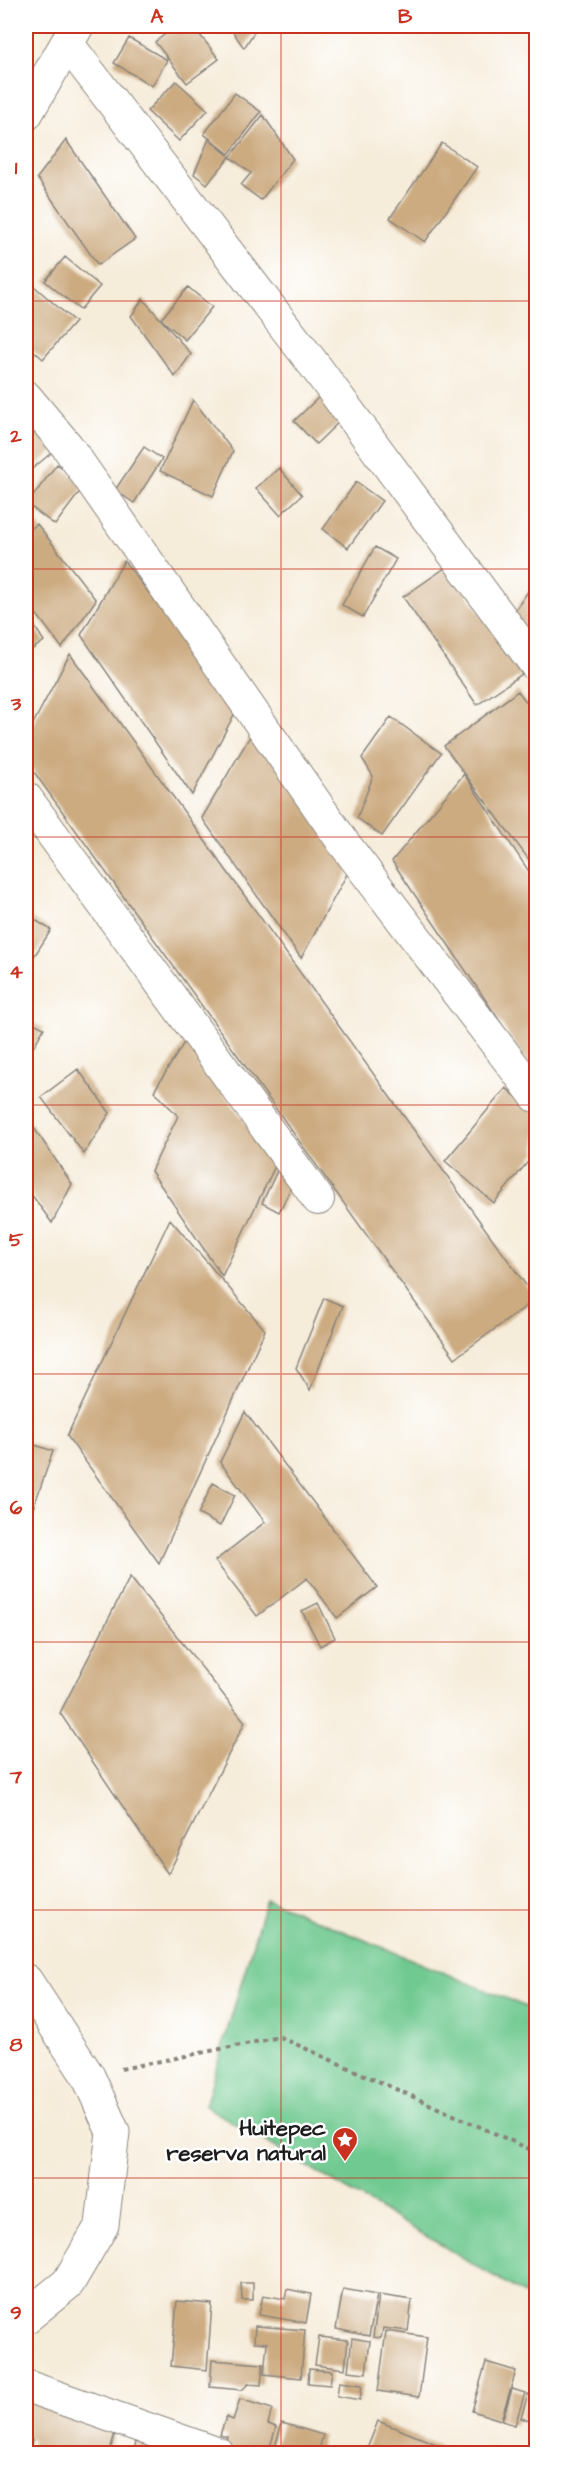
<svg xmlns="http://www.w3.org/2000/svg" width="562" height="2479" font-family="'Architects Daughter',sans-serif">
<rect width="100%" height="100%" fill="#fff"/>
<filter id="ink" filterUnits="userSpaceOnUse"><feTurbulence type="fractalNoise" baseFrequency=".0167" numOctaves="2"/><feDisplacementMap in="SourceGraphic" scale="12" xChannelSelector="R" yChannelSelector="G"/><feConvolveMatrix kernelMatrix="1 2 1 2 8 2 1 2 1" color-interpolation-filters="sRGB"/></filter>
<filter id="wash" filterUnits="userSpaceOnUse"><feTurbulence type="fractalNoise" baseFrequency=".008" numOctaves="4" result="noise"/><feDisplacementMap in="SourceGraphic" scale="24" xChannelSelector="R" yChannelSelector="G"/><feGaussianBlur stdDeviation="1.35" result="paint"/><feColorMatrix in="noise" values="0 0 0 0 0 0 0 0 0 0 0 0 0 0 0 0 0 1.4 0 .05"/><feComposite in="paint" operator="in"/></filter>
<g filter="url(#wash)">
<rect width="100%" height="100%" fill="#f6ecda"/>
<path fill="#70c990" stroke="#467256" stroke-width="1.5" d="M266,1899l270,112v290l-331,-195z"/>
<g id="blocks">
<path fill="#ccab81" d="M176,26h17l26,33 -32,24 -32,-41z
M229,26h29l-14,22z
M129,38l38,22 -15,26 -38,-23z
M176,81l32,29 -29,31 -32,-30z
M235,93l26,19 -32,42 -25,-20z
M263,115l30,44 -32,41 -20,-15 10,-12 -21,-16z
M209,139l21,18 -23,27 -13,-10z
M66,140l69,99 -37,26 -61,-87z
M442,143l35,24 -52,75 -35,-24z
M65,257l35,29 -20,24 -35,-29z
M26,279l49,43 -32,37 -17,-15z
M188,287l24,20 -27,33 -24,-21z
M143,299l48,55 -16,23 -44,-61z
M320,396l22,23 -26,25 -22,-23z
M193,400l40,51 -20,45 -53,-25z
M26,411l30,38 -30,25z
M144,447l18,12 -28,44 -19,-13z
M57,464l28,21 -30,40 -28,-21z
M279,468l23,27 -22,20 -24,-27z
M356,482l26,19 -34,47 -25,-19z
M37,524l59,76 -34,48 -36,-48v-67z
M375,547l21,12 -33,58 -21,-12z
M124,561l114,146 -46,88 -111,-160z
M448,566l74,108 -45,31 -74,-108z
M536,580v63l-23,-30z
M26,613l18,28 -18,13z
M70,654l466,645 -81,59 -429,-597v-24z
M518,691l18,24v154l-92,-123z
M391,717l50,36 -59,83 -25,-18 16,-42 -11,-18z
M253,731l99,134 -51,93 -99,-140z
M464,774l72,108v193l-144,-214z
M26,914l25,16 -25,39z
M26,1019l18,9 -14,25 -4,-3z
M185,1041l91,123 -54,112 -71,-105 27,-55 -24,-25z
M78,1069l32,44 -26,41 -43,-57z
M506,1088l30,26v38l-42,51 -49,-42z
M30,1122l42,62 -20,39 -26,-36v-57z
M279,1167l15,15 -15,30 -17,-9z
M170,1219l95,111 -106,233 -92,-127z
M324,1298l19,8 -33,84 -14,-22z
M245,1412l132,175 -40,31 -30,-40 -50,38 -42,-55 50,-39 -45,-60z
M26,1442l27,9 -27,78z
M213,1483l22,12 -15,31 -22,-12z
M130,1577l115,145 -77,152 -108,-161z
M318,1603l17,35 -15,8 -18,-35z
M241,2283h12v17h-11z
M287,2289l24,5 -5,29 -47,-8 4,-20 22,4z
M343,2289l34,6 -8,41 -33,-7z
M379,2295l33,5 -4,31 -25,-3 -2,10 -8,-1z
M177,2301l35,3 -5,66 -36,-4z
M255,2326l50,4 -4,48 -37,-4 3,-31 -13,-1z
M386,2331l41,6 -8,60 -41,-6z
M319,2337l29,3 -3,29 -30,-4z
M352,2338l18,3 -4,32 -18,-2z
M212,2360l51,4 -2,21 -13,-1 -6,6 -32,-3z
M486,2362l30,9 -15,49 -29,-9z
M309,2369l23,2 -2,14 -22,-2z
M339,2382l23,3 -2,15 -23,-4z
M512,2389l13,4 -10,32 -13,-4z
M528,2394l8,3v26l-15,-5z
M240,2399l32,10 -4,15 8,3 -8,27h-20l-24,-8 3,-9 -7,-2 6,-18 7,3z
M26,2400l91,26 -8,28h-55l-23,-7 1,-7 -6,-1z
M378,2421l63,25 -3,8h-73z
M282,2423l41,12 -5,19h-45z
M136,2442l25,6 24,6h-52z"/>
</g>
</g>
<g filter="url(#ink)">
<use href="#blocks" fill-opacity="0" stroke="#89847b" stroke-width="1.5"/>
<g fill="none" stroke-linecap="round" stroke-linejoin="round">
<defs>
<path id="minor" d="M67,43l248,323 221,299
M26,397l41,49 276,396 193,254
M26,798l292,401
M26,2386l193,68"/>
<path id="secondary" d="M26,114l51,-88
M26,1981l62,95 25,56 -11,93 -34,58 -42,34"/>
</defs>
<use href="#minor" stroke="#89847b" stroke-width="34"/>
<use href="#secondary" stroke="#89847b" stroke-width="35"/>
<path stroke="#89847b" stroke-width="4" stroke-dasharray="4.5 4.5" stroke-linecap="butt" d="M121,2069l159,-32 256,115"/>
<use href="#minor" stroke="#fff" stroke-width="32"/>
<use href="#secondary" stroke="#fff" stroke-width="33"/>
</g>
</g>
<path fill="none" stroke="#c8321e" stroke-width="1.5" stroke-opacity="0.55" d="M281,26v2428M26,301h510M26,569h510M26,837h510M26,1105h510M26,1374h510M26,1642h510M26,1910h510M26,2178h510"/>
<defs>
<symbol id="sight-pin" viewBox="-11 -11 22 30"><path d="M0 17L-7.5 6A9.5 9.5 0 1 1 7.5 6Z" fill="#c8321e" stroke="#fff"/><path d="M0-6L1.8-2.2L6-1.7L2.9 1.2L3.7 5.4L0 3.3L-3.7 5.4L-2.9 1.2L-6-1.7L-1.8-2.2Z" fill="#fff"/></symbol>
</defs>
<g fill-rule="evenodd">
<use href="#sight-pin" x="330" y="2125" width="30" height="40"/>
</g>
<g text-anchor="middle" stroke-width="5" stroke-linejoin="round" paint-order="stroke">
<g font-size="22" font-weight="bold" fill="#1c1c1c" stroke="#fff" text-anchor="end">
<text x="326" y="2135">Huitepec<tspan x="326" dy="25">reserva natural</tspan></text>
</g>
</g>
<rect width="562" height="2479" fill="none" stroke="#fff" stroke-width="66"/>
<rect x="33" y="33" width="496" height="2413" fill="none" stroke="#c8321e" stroke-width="2"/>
<g font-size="20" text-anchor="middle" font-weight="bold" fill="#c8321e">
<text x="157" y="23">A</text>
<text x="405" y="23">B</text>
<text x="16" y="174">1</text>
<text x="16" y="442">2</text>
<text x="16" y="710">3</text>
<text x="16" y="978">4</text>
<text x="16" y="1246">5</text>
<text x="16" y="1514">6</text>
<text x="16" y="1783">7</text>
<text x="16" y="2051">8</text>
<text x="16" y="2319">9</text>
</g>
</svg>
